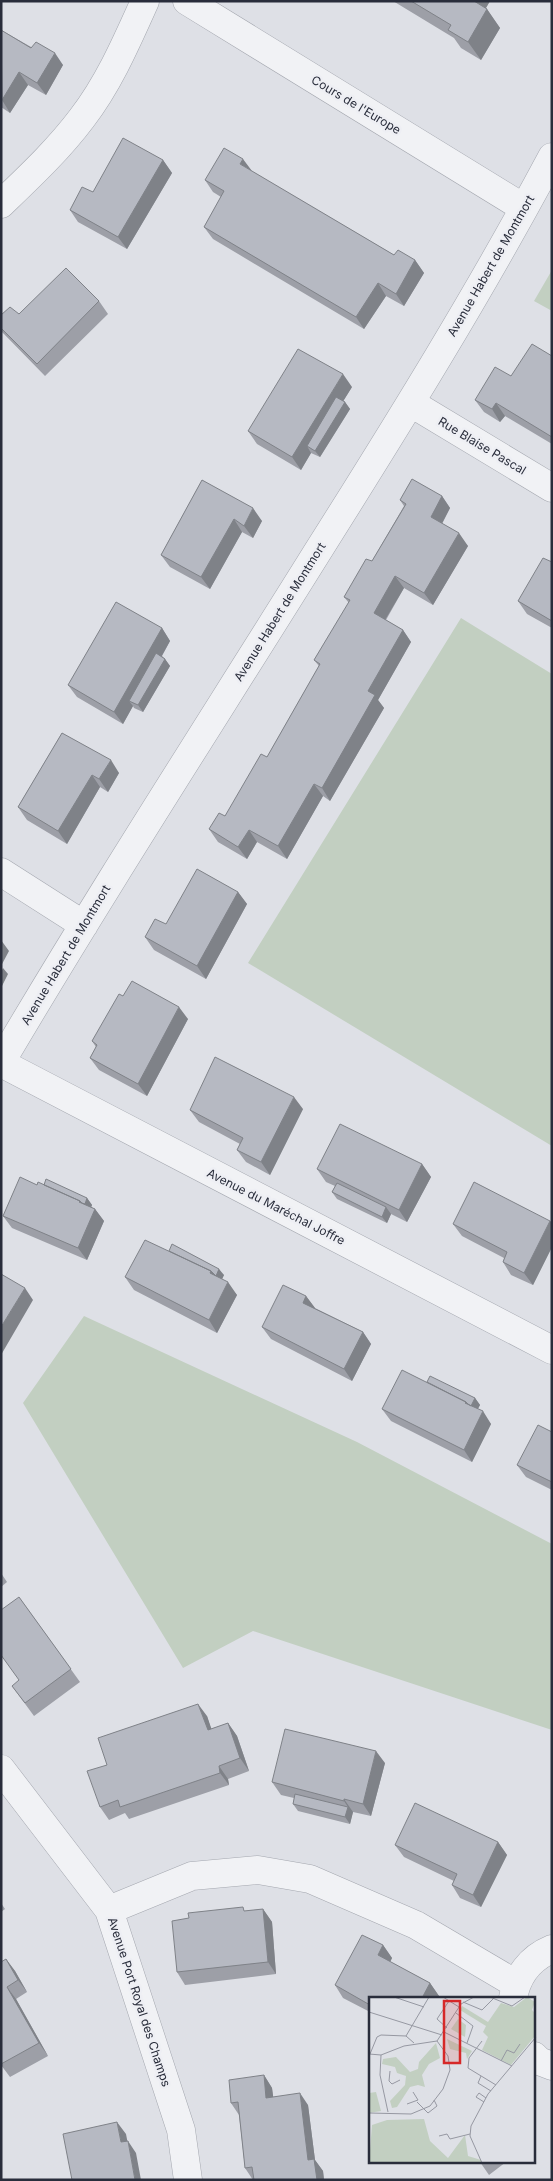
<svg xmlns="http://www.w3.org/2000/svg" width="553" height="2181" font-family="Inter,sans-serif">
<rect width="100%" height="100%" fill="#dee0e6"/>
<path fill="#c2cfc1" d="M552,270v41l-18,-10z
M461,618l91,56v472l-304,-183z
M84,1316l273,126 195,102v186l-299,-99 -70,37 -160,-265z"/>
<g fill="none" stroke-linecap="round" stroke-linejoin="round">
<defs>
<path id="street" d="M187,1l337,207
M1,204c28,-27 57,-54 81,-86 27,-35 45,-77 63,-117
M411,403l141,85
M1,872l83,53
M1,1062c102,-173 211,-341 317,-511 82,-130 162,-259 234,-394
M1,1063l551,287
M1,1769l108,141 72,220 7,50
M109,1910l83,-34 66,-6 52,9 106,46 100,59
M513,1998c4,-22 17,-40 39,-49
M534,2056l5,5 13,5"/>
</defs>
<use href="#street" stroke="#a4a7af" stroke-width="29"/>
<use href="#street" stroke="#f1f2f5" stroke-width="28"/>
</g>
<path fill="#9d9fa7" d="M393,1h97l-4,7 14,20 -19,32 -20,-12 -7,-10z
M1,30l62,35 -17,30 -18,-10 -18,28 -9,-6z
M163,160l9,13 -45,76 -49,-27 -8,-12 23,-18z
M251,171l143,84 21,5 9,13 -20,33 -18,-10 -22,33 -151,-90 -9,-12 17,-30 -8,-5 -8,-12z
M99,301l9,13 -63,62 -41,-42 -3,-3v-16l18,-1z
M552,356v88l-47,-28 -5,6 -16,-10 -9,-12 36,-24z
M352,387l-9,14 2,1 5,7 -30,48 -9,-4 -10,17 -44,-26 -9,-13z
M202,480l60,41 -9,17 -11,-6 -32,57 -40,-22 -9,-12z
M442,496l8,12 -8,16 26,22 -35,59 -29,-17 -18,32 17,10 8,12 -33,58 6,8 -54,93 -7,-5 -36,63 -30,-17 -10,17 -29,-17 -9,-13 16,-13 42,-59 52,-91 -5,-6 35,-57 -5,-6 28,-36 32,-55 -4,-6z
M552,562v66l-25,-14 -9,-13z
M162,628l8,13 -8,15 3,3 5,7 -27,46 -9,-4 -1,-2 -10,18 -46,-27 -9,-12z
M62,733l57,40 -11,19 -8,-5 -33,57 -40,-24 -9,-13z
M238,892l9,12 -41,75 -52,-29 -9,-13 21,-13z
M123,996l65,23 -41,77 -48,-26 -9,-12 6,-11 -4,-6z
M303,1109l-33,66 -24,-13 -9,-12 3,-6 -41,-22 -9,-12z
M422,1164l9,13 -24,45 -16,-8 -4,9 -50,-24 -5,-7 3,-6 -9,-4 -9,-13z
M37,1185h7l43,13 5,7 -1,2 4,2 9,12 -17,39 -75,-32 -9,-12z
M550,1221l2,2v24l-19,38 -22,-10 -8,-13 1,-4 -42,-22 -9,-12z
M169,1251l55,24 -2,4 15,16 -20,38 -83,-43 -9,-13z
M306,1296l9,12 48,24 8,12 -19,37 -81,-42 -9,-12z
M427,1382l48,16 5,7 -2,4 13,15 -19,38 -81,-41 -9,-12z
M552,1432v58l-26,-13 -9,-12z
M1,1573l6,9 -6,5z
M19,1597l61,85 -46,34 -22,-30 7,-5z
M207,1716l4,13 17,-6 9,13 12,35 -21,8 1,6 -100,34 -4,-6 -16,7 -9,-13 7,-42z
M385,1763l-14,53 -18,-4 -3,12 -52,-13 -5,-7 1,-6 -13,-3 -9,-13z
M498,1842l9,13 -26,52 -21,-9 -8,-13 2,-4 -50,-24 -9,-12z
M1,1903l4,6 -4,3z
M263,1909l9,13 4,52 -91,11 -8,-13 69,-61z
M383,1945l9,13 -2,4 40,21 9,13 -1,2h-68v14l-27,-14 -8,-13z
M6,1959l9,12 12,21 -11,7 32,57 -38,21 -9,-12z
M264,2075l8,13 1,9 35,8 7,55 8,11 1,9h-71l-8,-12 -6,-53 -8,-12z
M480,2162h26l-17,13z"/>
<path fill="#7f8288" d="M471,1h19l-9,15z
M487,9l13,19 -19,32 -13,-18z
M55,53l8,12 -17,30 -9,-12z
M19,72l9,13 -18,28 -8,-13z
M243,159l9,12 -12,-7z
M163,160l9,13 -45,76 -9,-12z
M415,260l9,13 -20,33 -8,-12z
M378,283l8,13 -22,33 -8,-12z
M343,374l9,13 -39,63 -6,-4 4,7 -10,17 -9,-13z
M345,402l5,7 -30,48 -5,-6z
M496,403l9,13 -5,6 -8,-13z
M442,496l8,12 -11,21 -8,-12z
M253,508l9,13 -9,17 -9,-12z
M234,519l8,13 -32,57 -9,-12z
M459,533l9,13 -35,59 -9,-12z
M395,576l9,12 -22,37 -8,-12z
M162,628l8,13 -35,63 -6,-3 4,5 -10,18 -9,-12z
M403,630l8,12 -33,58 6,8 -54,93 -8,-13 46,-97z
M165,659l5,7 -27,46 -5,-7z
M111,760l8,13 -11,19 -9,-13z
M92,775l8,12 -33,57 -9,-13z
M314,784l9,12 -36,63 -9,-13z
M249,830l8,12 -10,17 -9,-12z
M238,892l9,12 -41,75 -9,-13z
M1,940l8,11 -8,15z
M3,968l5,6 -7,14v-16z
M179,1007l9,12 -41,77 -9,-12z
M294,1097l9,12 -33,66 -9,-13z
M422,1164l9,13 -24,45 -8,-12z
M87,1198l5,7 -3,8 -5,-7z
M386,1207l5,7 -4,9 -5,-6z
M95,1209l9,12 -17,39 -9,-12z
M550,1221l2,2v24l-19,38 -9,-12z
M219,1269l5,6 -5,10 -9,-12 1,-2z
M228,1282l9,13 -20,38 -8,-13z
M25,1288l8,12 -32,55v-28z
M306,1296l9,12 -3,7 -9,-12z
M363,1332l8,12 -19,37 -8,-12z
M475,1398l5,7 -6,10 -9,-12 1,-1z
M483,1411l8,13 -19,38 -8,-12z
M198,1704l9,12 9,26 -8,-12z
M228,1723l9,13 12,35 -9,-13z
M376,1751l9,12 -14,53 -8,-12z
M219,1766l9,13 1,6 -9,-12z
M344,1799l9,13 -3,12 -5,-7 3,-10 -4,-6z
M498,1842l9,13 -26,52 -8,-12z
M263,1909l9,13 4,52 -8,-12z
M383,1945l9,13 -5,10 -9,-13z
M6,1959l9,12 12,21 -9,-12z
M430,1983l9,13 -1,2h-16z
M7,1987l9,12 32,57 -9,-13z
M264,2075l8,13 3,22 -9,-12z
M300,2093l8,12 7,55 8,11 1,9h-7l-9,-20z
M117,2122l9,12 4,21 -9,-13z
M128,2141l8,12 5,27h-6z"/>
<path fill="#b6b9c2" stroke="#7f8288" d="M411,1h63l13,8 -19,33 -20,-12 3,-5z
M1,30l30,18 5,-6 19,11 -18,30 -18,-11 -17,28z
M123,138l40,22 -45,77 -48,-27 12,-23 11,5z
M224,148l19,11 -3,5 154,91 4,-5 17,10 -19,34 -18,-11 -22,34 -152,-90 20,-36 -19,-11z
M66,268l33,33 -62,63 -36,-36v-13l9,-8 9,7z
M532,344l20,12v81l-56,-34 -4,6 -17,-9 20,-33 16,9z
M298,349l45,25 -51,83 -44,-26z
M336,397l9,5 -30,49 -8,-5z
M412,479l30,17 -11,21 28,16 -35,60 -29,-17 -21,37 29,17 -35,61 7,4 -53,93 -8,-4 -36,62 -29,-16 -11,17 -29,-18 10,-16 6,3 36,-62 6,3 53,-93 -6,-4 36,-60 -6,-3 22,-38 6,2 34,-57 -6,-4z
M202,480l51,28 -9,18 -10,-7 -33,58 -40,-22z
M543,558l9,4v59l-34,-20z
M116,602l46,26 -48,84 -46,-27z
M156,653l9,6 -27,46 -9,-4z
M62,733l49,27 -12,19 -7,-4 -34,56 -40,-24z
M197,869l41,23 -41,74 -52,-29 10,-18 11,5z
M132,981l47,26 -41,77 -48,-26 7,-13 -5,-4 27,-47 4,2z
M215,1057l79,40 -33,65 -24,-12 6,-12 -53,-28z
M340,1124l82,40 -23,46 -82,-41z
M20,1177l17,8 1,-3 42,19 -1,1 16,7 -17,39 -75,-32z
M46,1179l41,19 -2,6 -3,-1 -2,-2 -36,-16z
M474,1182l76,39 -26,52 -21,-11 4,-10 -54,-28z
M337,1183l49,24 -4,10 -50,-25z
M145,1240l66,31 -1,2 18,9 -19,38 -84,-43z
M172,1244l47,25 -3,7 -5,-5 -42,-20z
M1,1274l24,14 -24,39z
M283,1285l23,11 -3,7 60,29 -19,37 -82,-42z
M402,1370l64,32 -1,1 18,8 -19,39 -82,-41z
M430,1376l45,22 -4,8 -3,-2 -2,-2 -39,-20z
M538,1425l14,7v50l-35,-17z
M19,1597l52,72 -46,34 -13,-17 7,-6 -18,-25v-45z
M198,1704l10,26 20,-7 12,35 -21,8 1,7 -100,34 -2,-7 -18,7 -13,-36 20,-6 -9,-27z
M285,1729l91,22 -13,53 -19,-5v2l-72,-19z
M295,1794l53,13 -3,10 -52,-13z
M415,1803l83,39 -25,53 -21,-10 5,-11 -62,-29z
M243,1907l1,4 19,-2 5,53 -91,10 -5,-51 17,-3 -1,-5z
M362,1935l21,10 -5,10 52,28 -8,15h-52v7l-35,-20z
M6,1959l12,21 -11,7 32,56 -38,21v-102z
M264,2075l2,23 34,-5 8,67 6,-1 3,21h-63l-2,-13 -7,1 -7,-66 -7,1 -2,-23z
M117,2122l4,20 7,-1 7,39h-63l-9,-46z"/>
<g text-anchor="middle" stroke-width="5" stroke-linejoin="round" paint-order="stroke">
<g font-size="12" fill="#292d3b" stroke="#eeeff4">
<text transform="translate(356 105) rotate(31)" y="4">Cours de l'Europe</text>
<text transform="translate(491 266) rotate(-60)" y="4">Avenue Habert de Montmort</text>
<text transform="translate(482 446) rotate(31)" y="4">Rue Blaise Pascal</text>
<text transform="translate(280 612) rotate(-58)" y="4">Avenue Habert de Montmort</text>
<text transform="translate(66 955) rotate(-59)" y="4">Avenue Habert de Montmort</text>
<text transform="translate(276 1207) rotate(27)" y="4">Avenue du Maréchal Joffre</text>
<text transform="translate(139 2002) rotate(72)" y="4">Avenue Port Royal des Champs</text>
</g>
</g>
<g transform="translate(369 1997)">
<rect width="166" height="166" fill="#dee0e6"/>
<path d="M158,0l8,5 -3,8 3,3v23l-24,29 -29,-15 6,-13 -5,-5 3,-6 -26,-16 2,-4 26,16 13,-19 13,4zM89,22l8,6 -1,12 -14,-8zM78,42l25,12 -5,8 -1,-6 -16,-4zM67,46l4,15 -11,6 -7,11 3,12 -7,-2 -8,2 -13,20 -5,1 -2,-7 15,-16 1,-9 -9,-3 -2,-6 -13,-3 1,-5 13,-2 14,15 8,-3 1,-7zM7,95l5,19 -12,2v-20zM55,122l6,22 18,17 17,-23 3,21 13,4 1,3h-113l3,-38 15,-5z" fill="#c2cfc1"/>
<path fill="none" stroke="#9698a2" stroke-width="1" d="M25,0l30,10M74,0l16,10M121,0l22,9 13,-9M94,5l19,8 12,-12M0,15l73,23M87,16l17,13 -6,17M78,31l-10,-9 12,-18M75,35l68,34M37,39l23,-39M113,44l-13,17 -1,10 28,17M0,57l12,1 23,-9 33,-5 24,-37 13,-7M1,57l7,-17 4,-2 25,1 8,7M12,58l-1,20 8,37M132,64l6,-11 7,3 6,-9M21,74l-1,10 3,3 8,-4M112,79l-3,7 13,8M48,105l11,11 9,-7 -3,-6M115,105l-8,-5 3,-4 7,5M38,107l11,-4 -5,-8M0,116l42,1 19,-8 13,-17 7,-19 -2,-14 -11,-15M70,139l8,-2 3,5 20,-5M113,166l-12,-27 1,-10 17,-32 48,-57"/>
<path fill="#d62828" fill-opacity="0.15" stroke="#d62828" stroke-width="2.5" d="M75,4h16v62h-16z"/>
<rect width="166" height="166" fill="none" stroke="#292d3b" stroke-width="2.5"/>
</g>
<rect width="553" height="2181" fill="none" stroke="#292d3b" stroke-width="5"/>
</svg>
